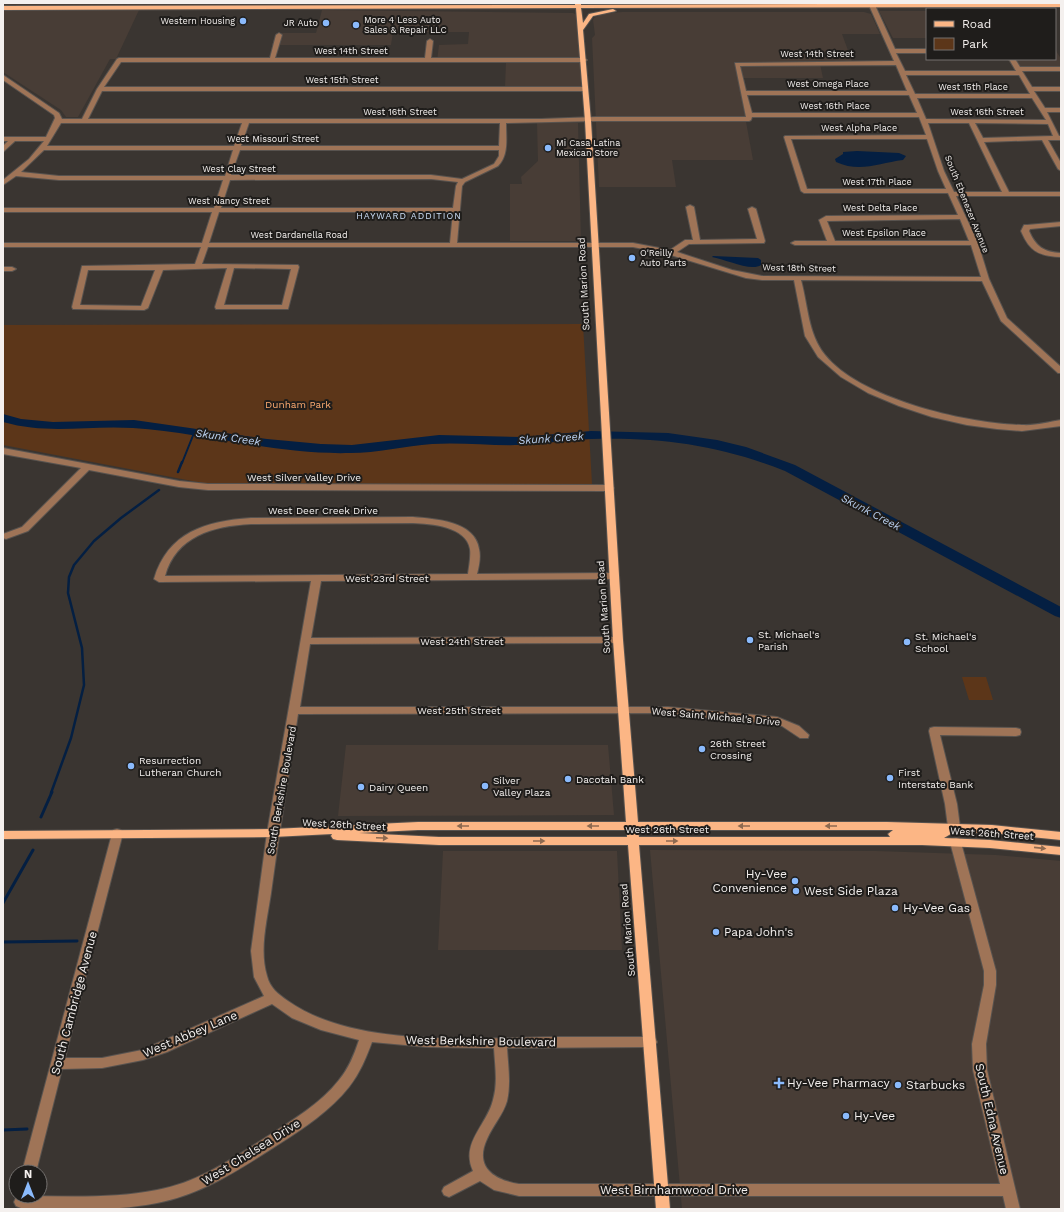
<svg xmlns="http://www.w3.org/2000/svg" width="1064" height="1212" font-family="'Work Sans',sans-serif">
<rect width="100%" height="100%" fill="#3a3531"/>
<path fill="#483d36" d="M5,3h555l-557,3z
M139,10l-23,49h-6l-32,58h-12l-5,-7 -58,-38v-61z
M322,10l251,3 4,2 6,72h-78l1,-25 -69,-1 2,-16 29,-1 1,-12h-76l-2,13h-119l4,-12h40z
M879,11h48v27h-34z
M622,12h242l7,2 9,20h-38l11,30h-33l3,14h-85l15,82h-81l4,27h-77l-7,-149 3,-3 -2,-15 1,-2 8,-4z
M1055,49l6,10v7h-49l-5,-7h48z
M537,123h41l3,118h-71v-57h12l-1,-7 17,-16z
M346,745h262l6,70 -276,1z
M650,850l226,1 120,4 65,6v348h-379z
M443,851h174l5,99h-184z"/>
<path fill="#5c3619" d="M583,324l9,160h-384l-205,-39v-120z
M962,677h24l7,23h-24z"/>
<path fill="#041f42" d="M857,151l42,2 7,3 -3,4c-24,3 -43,13 -67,2l-1,-3 8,-5v-2z
M713,256l45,2 3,2v5c-10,7 -36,-6 -49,-8z"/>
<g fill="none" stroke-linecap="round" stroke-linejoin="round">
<path stroke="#041f42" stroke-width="2" d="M182,463l12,-30"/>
<path stroke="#041f42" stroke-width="2.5" d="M178,472l4,-10
M51,793l20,-55 13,-53 -2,-37 -14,-55 1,-16 5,-12 20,-24 27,-23 38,-28"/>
<path stroke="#041f42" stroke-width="3" d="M41,817l11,-25
M3,903l30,-53
M3,942l74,-1
M3,1130l24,-1"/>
<path fill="#041f42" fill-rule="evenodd" d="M3,414l18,5 32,3 81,-2 133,19 54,5 31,1 87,-10 82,2 70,-6 77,2 49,7 29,7 49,18 266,142v11l-6,-2 -270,-145c-65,-26 -125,-34 -194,-32 -24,1 -48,5 -71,6 -29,1 -59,-3 -88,-1 -27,2 -55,9 -82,9 -73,2 -144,-20 -217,-25 -46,-3 -84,7 -130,-6z"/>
<defs>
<path id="minor" d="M868,3h6l21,46h32v4h-31l9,18h111l-7,-12h6l5,8h41v4h-39l10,16h29v4h-27l11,17h16v4h-14l12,24h2v4h-13l13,23v8l-3,-2 -16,-29 -58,2 25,50h52v4h-105l22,47 11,36 18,39 54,49v6h-3l-57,-52 -19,-40 -181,-1c7,26 7,54 24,75 35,44 143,69 197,70 13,1 26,-3 39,-5v6l-39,5 -25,-2 -30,-4 -35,-8 -33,-11 -31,-13 -27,-16 -23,-20 -13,-21 -11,-56h-32l-16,-2 -82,-25 -31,-6h-425l-6,17 96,1 1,2 -11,42h-72l-1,-2 12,-39 -64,2 -15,38 -4,2 -71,-1 -1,-2 10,-41 113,-2 6,-17h-198v-4h199l10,-31h-209v-4h211l9,-28h-164l-43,-4 -13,9v-5l26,-21 15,-18h-29l-12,11v-6l5,-5h-5v-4h43l9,-19 -1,-3 -51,-35v-5l56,38 3,6h20l15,-30 20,-30 2,-1h151l6,-23 3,-2 3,2 -7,23h150l2,-17 3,-2 3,2 -2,17h153l3,2 -3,2h-463l-17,25h481l3,2 -3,2h-483l-14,28h453l55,-2h150l-11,-54 159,-2zM896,65l11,26h-161l-6,-25zM906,75h113l11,19h-115zM747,95h162l8,18h-165zM917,98h115l14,22 -120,-1zM752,117h167l7,18 -141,1 -1,1 17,54 3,2h144l10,22 -132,1 -7,4 8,21h-32l-4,2 4,2h176l10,32 -219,-1 -30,-6 -55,-18 12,-8 75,-1 1,-2 -9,-32 -4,-2 -4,2 9,30 -57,1 -6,-33 -4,-2 -4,2 7,33h-8l-15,10 -37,-7h-176l5,-57 3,-4 33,-16c11,-11 8,-28 8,-43l90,-2h153l2,-1zM61,123h181l-8,23h-187zM249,123h251l-1,23h-258zM928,123h41l33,69h-48l-10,-21zM975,123l73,1 5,12 -70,2zM791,139h136l11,32 8,18h-139zM44,150h189l-8,26h-166l-38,-4zM240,150h259v6l-5,8 -32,15 -31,-4h-200zM431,179l27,3 -2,4 -3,22h-232l9,-28zM219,212h234l-3,31h-241zM960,219l9,22h-134l-8,-20zM234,268l57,1 -9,36h-58zM88,270h67l-14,36 -61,-1z
M1061,222v4l-31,3 -1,2c7,16 15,21 32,22v4c-22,-1 -31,-5 -40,-26l3,-6h3z
M3,267h9l4,2 -4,2h-9z
M3,448l176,33 29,3 401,1 5,3 -5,3 -401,-1 -29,-3 -90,-17 -61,61 -22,8 -3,-1v-4l19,-7 59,-59 -78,-14z
M413,517c22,2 62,4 66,32 2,8 0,17 -2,25l137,-1 5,3 -5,3 -293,2 -10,57 307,-1 5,3 -5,3 -308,1 -10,63h368l109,10 22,9 10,9 -1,3h-8l-18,-12 -15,-3 -40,-2 -59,-8 -370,1c-9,60 -19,119 -27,179 -4,27 -12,57 -4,83 3,12 11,18 21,25 66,47 186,37 265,36 32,0 65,0 97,0l5,1 2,4 -2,4 -5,1 -143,1c1,18 4,35 0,53 -4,14 -14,24 -20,38 -13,28 7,41 32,45h481l-27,-114 -1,-26 12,-59v-14l-34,-129 2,-3 4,-1 4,1 36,132v14l-10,59 1,26 33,139h-14l-3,-13h-484l-25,-6 -14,-9 -31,16 -5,-2 -2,-4 2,-4 29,-16c-13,-28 14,-46 20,-71 5,-17 2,-34 1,-52l-67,-1 -55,-5c-6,16 -12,31 -23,45 -19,24 -45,41 -70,57 -39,25 -76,50 -122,59 -45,9 -91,6 -136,5l-5,-2 -2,-4 2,-4 4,-2c46,0 92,3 137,-6 42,-8 75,-31 111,-54 25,-16 52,-32 71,-56 10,-12 15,-25 20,-40l-38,-10 -29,-12 -20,-14 -105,48 -24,8 -41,8 -40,1 -26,103h-14l91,-342 4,-1 4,1 2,3 -58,225h37l40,-8 122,-54 -10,-19 -3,-26 16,-118 44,-252 -152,1 -5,-3c14,-47 52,-58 97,-61zM413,523c18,1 53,3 57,26 1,8 -1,17 -2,25l-303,2c11,-40 48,-50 86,-52z
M934,727l82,1 4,1 1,3 -1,3 -4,1 -76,-1 17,69 3,23 -2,3h-8l-2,-3 -3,-23 -16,-73 1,-3z"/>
<path id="major" d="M575,3h6v2l480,-2v4l-480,1 2,15 6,-9 24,-5 3,2 -23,5 -10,14 8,91 32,519 15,182h249l105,3 69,7v8l-69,-7 -38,-1 -10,6 46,2 71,7v8l-71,-7 -68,-3h-283l31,364h-14l-28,-364h-189l-102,-5 -4,-1 -2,-3 1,-2 -59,3 -270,2v-8l270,-2 145,-7h208l-13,-182 -28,-519 -9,-113 -573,2v-4l572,-1zM418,830h209v7h-188l-80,-4zM638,830h255l-5,4 2,3h-251z"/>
</defs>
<use href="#minor" stroke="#58534f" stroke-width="2"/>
<use href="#major" stroke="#58534f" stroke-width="2"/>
<use href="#minor" fill="#9f7457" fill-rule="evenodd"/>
<use href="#major" fill="#fcb685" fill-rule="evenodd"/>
</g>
<defs><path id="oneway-solid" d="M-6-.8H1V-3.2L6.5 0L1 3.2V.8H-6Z"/></defs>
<g fill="#8e6a50">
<use href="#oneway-solid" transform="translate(463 826) rotate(180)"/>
<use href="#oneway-solid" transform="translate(593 826) rotate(180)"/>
<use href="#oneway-solid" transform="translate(744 826) rotate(180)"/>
<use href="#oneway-solid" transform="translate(831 826) rotate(180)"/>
<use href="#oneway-solid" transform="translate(382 838) rotate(3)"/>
<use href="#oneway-solid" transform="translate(539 841)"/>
<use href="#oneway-solid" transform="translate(672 841)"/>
<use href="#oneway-solid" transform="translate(1040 848) rotate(6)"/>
</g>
<g fill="#8abafc" stroke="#1f1d1b" stroke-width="1.5">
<circle cx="243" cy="21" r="4"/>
<circle cx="326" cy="23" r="4"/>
<circle cx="356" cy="25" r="4"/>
<circle cx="548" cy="148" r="4"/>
<circle cx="632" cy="258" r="4"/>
<circle cx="750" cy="640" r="4"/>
<circle cx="907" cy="642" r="4"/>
<circle cx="702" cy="749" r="4"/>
<circle cx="131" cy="766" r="4"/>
<circle cx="890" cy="778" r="4"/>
<circle cx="568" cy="779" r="4"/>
<circle cx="485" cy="786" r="4"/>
<circle cx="361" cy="787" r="4"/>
<circle cx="795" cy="881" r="4"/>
<circle cx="796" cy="891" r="4"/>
<circle cx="895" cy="908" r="4"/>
<circle cx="716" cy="932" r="4"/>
<path d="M777 1077h4v4h4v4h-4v4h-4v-4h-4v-4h4z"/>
<circle cx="898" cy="1085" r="4"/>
<circle cx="846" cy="1116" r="4"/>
</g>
<g text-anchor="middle" stroke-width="4" stroke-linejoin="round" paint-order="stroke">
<g font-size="9" fill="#f4f0ee" stroke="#1f1d1b" text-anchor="start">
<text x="364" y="23">More 4 Less Auto<tspan x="364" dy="10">Sales &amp; Repair LLC</tspan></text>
<text x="235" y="24" text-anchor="end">Western Housing</text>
<text x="318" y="26" text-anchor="end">JR Auto</text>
<text x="556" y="146">Mi Casa Latina<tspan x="556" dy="10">Mexican Store</tspan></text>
<text x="640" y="256">O'Reilly<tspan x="640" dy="10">Auto Parts</tspan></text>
</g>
<g font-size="9" fill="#f4f0ee" stroke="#1f1d1b">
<text x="351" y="54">West 14th Street</text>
<text x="817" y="57">West 14th Street</text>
<text x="342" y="83">West 15th Street</text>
<text x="828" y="87">West Omega Place</text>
<text x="973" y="90">West 15th Place</text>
<text x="835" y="109">West 16th Place</text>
<text x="400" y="115">West 16th Street</text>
<text x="987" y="115">West 16th Street</text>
<text x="859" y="131">West Alpha Place</text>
<text x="273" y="142">West Missouri Street</text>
<text x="239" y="172">West Clay Street</text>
<text x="877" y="185">West 17th Place</text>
<text x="229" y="204">West Nancy Street</text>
<text transform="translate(967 204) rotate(68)" y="3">South Ebenezer Avenue</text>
<text x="880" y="211">West Delta Place</text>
<text x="884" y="236">West Epsilon Place</text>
<text x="299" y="238">West Dardanella Road</text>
<text transform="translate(799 268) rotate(1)" y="3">West 18th Street</text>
</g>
<g font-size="9" letter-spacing="1" fill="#cde0f9" stroke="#1f1d1b">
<text x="409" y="219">HAYWARD ADDITION</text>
</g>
<g font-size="10" fill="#f4f0ee" stroke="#1f1d1b">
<text transform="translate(583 284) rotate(-93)" y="4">South Marion Road</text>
<text x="304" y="481">West Silver Valley Drive</text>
<text x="323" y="514">West Deer Creek Drive</text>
<text x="387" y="582">West 23rd Street</text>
<text transform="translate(603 607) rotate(-94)" y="4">South Marion Road</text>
<text x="462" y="645">West 24th Street</text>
<text x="459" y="714">West 25th Street</text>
<text transform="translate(716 716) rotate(5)" y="4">West Saint Michael's Drive</text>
<text transform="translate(281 790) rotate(-80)" y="4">South Berkshire Boulevard</text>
<text transform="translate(344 824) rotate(3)" y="4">West 26th Street</text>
<text x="667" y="833">West 26th Street</text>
<text transform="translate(992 833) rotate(4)" y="4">West 26th Street</text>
<text transform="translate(627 930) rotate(-95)" y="4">South Marion Road</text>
</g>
<g font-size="10" fill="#feab70" stroke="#1f1d1b">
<text x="298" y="408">Dunham Park</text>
</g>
<g font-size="10" fill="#f4f0ee" stroke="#1f1d1b" text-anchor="start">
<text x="758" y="638">St. Michael's<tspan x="758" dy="12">Parish</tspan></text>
<text x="915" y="640">St. Michael's<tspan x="915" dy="12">School</tspan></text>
<text x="710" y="747">26th Street<tspan x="710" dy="12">Crossing</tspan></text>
<text x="139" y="764">Resurrection<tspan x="139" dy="12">Lutheran Church</tspan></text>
<text x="898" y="776">First<tspan x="898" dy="12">Interstate Bank</tspan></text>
<text x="576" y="783">Dacotah Bank</text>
<text x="493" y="784">Silver<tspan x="493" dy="12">Valley Plaza</tspan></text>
<text x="369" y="791">Dairy Queen</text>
</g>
<g font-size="11" font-style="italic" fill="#bcd2f1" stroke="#1f1d1b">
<text transform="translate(228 437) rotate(8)" y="4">Skunk Creek</text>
<text transform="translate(551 438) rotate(-4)" y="4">Skunk Creek</text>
<text transform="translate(871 512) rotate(28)" y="4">Skunk Creek</text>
</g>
<g font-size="12" fill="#f4f0ee" stroke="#1f1d1b" text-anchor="start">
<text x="787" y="878" text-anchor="end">Hy-Vee<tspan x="787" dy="14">Convenience</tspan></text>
<text x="804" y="895">West Side Plaza</text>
<text x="903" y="912">Hy-Vee Gas</text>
<text x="724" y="936">Papa John's</text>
<text x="787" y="1087">Hy-Vee Pharmacy</text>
<text x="906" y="1089">Starbucks</text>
<text x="854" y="1120">Hy-Vee</text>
</g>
<g font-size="12" fill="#f4f0ee" stroke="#1f1d1b">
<text transform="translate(74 1003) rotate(-75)" y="4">South Cambridge Avenue</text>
<text transform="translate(190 1034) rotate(-23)" y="4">West Abbey Lane</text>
<text transform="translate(481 1041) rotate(1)" y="4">West Berkshire Boulevard</text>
<text transform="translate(992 1119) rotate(77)" y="4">South Edna Avenue</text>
<text transform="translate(251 1152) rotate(-32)" y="4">West Chelsea Drive</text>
<text x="674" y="1194">West Birnhamwood Drive</text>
</g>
</g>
<rect width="1064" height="1212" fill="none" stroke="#f4f0ee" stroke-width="8"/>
<rect x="926" y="8" width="130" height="52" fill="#1f1d1b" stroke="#74716f"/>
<rect x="934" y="21" width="20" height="6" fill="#fcb685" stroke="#74716f"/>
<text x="962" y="28" font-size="12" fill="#f4f0ee">Road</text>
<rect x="934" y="38" width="20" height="12" fill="#5c3619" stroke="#74716f"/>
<text x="962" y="48" font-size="12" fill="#f4f0ee">Park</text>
<g transform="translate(28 1184)"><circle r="19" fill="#1f1d1b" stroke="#74716f"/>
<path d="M0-3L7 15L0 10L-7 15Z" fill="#8abafc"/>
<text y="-6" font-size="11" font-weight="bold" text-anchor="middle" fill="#f4f0ee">N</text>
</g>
</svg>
